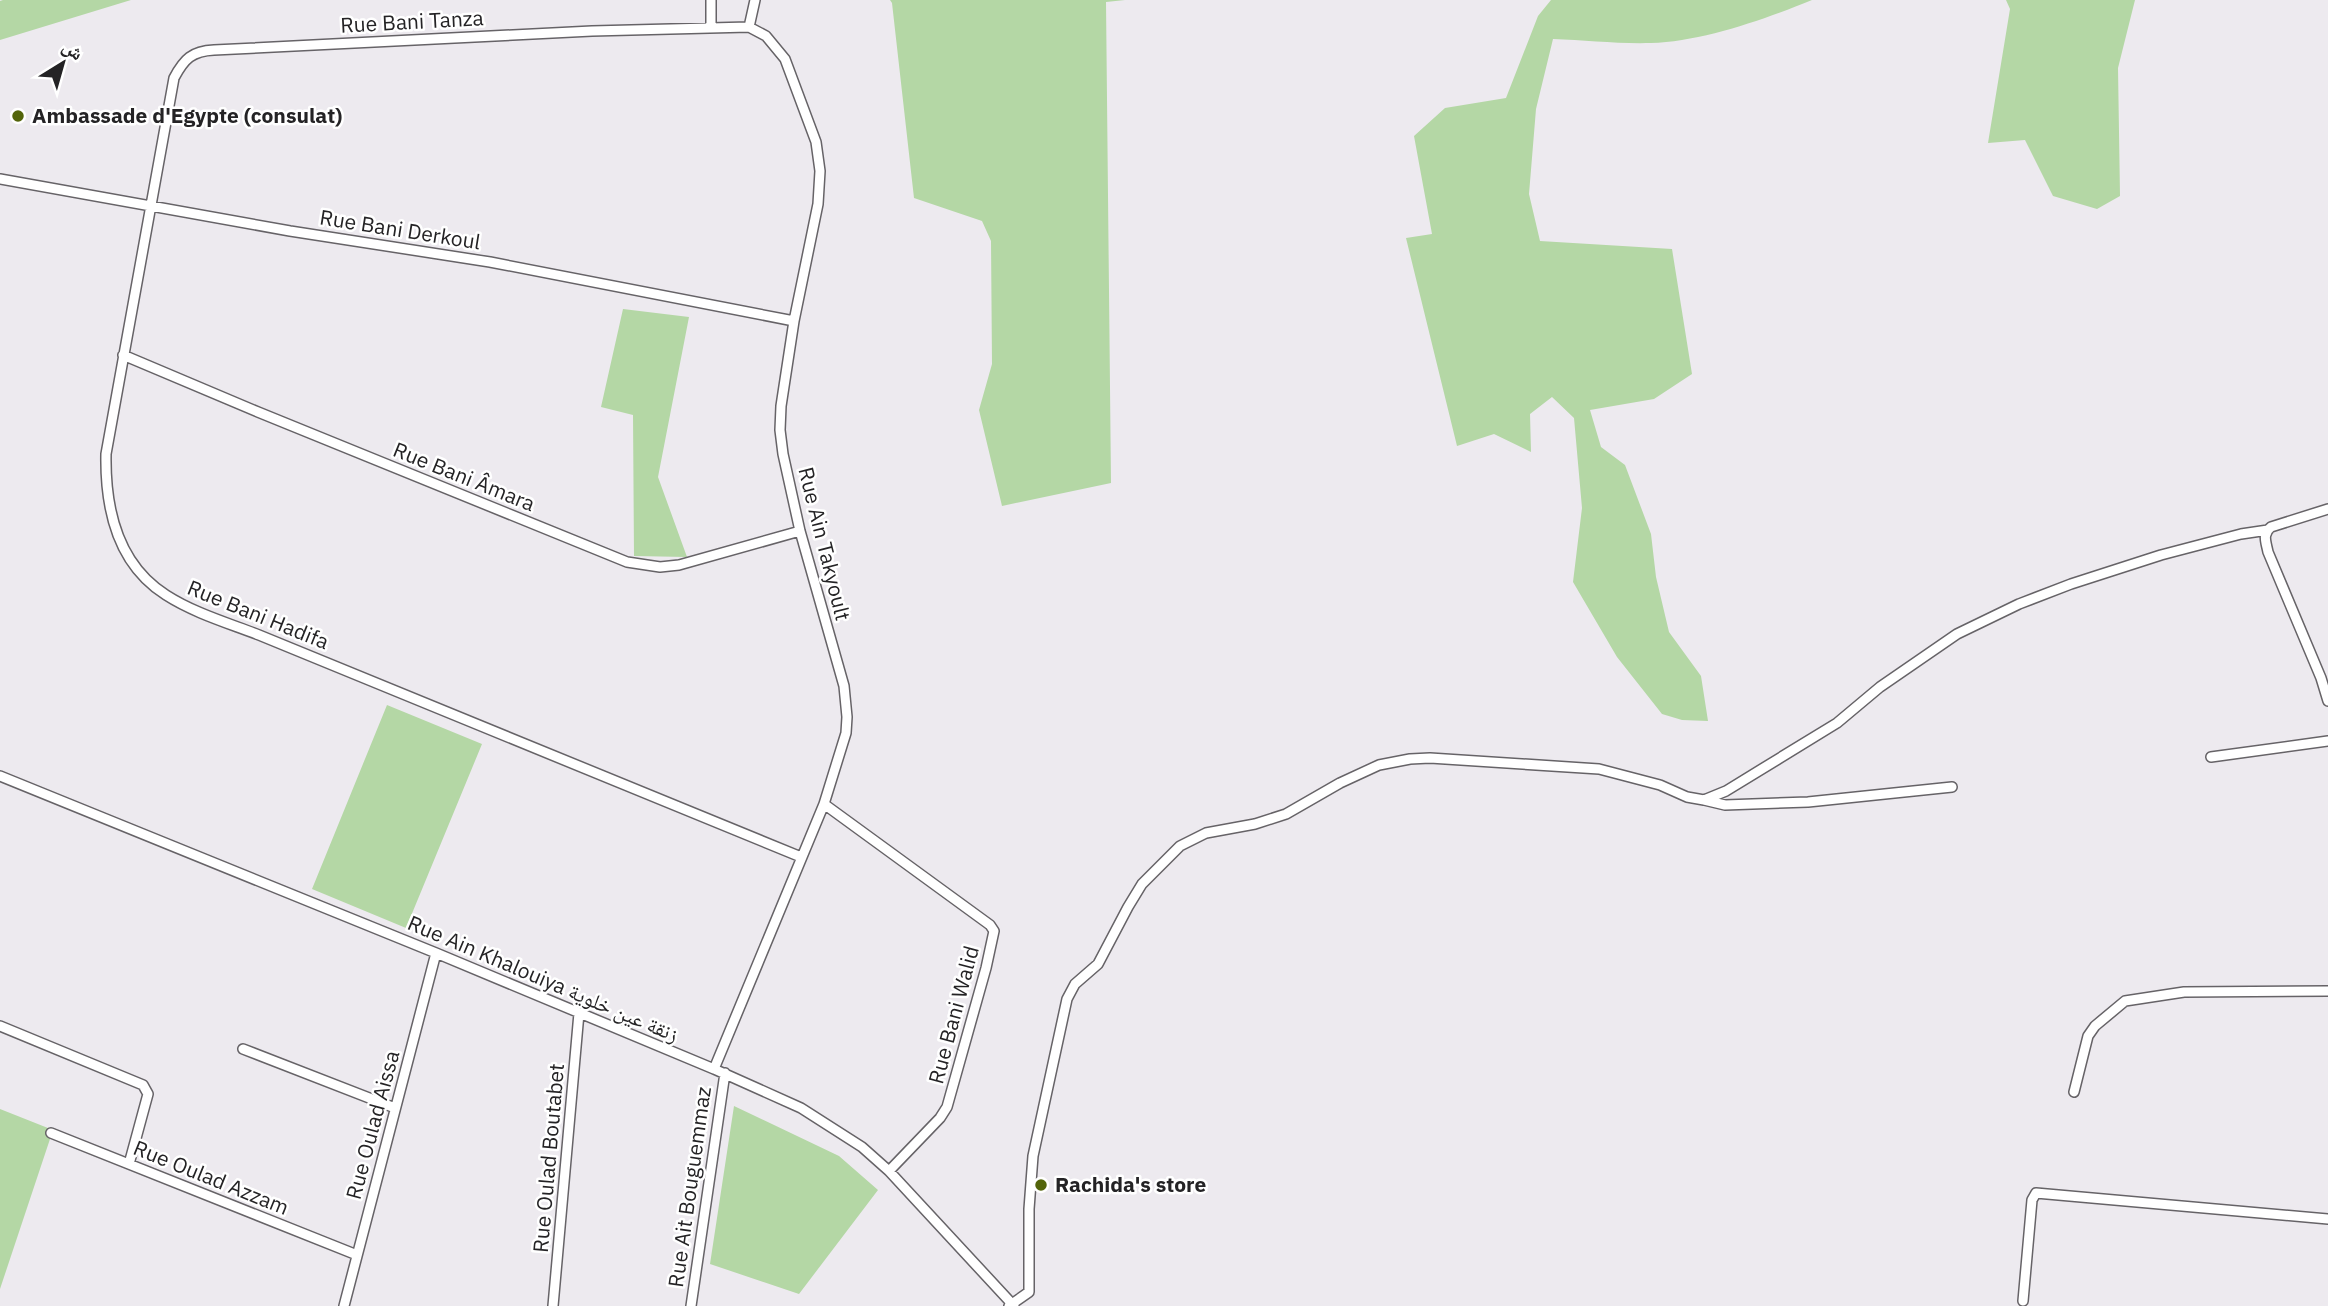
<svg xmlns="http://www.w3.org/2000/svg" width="2328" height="1306" font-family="'IBM Plex Sans','Noto Naskh Arabic',sans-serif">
<rect width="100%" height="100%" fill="#edeaef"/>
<path fill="#b4d7a5" d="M3,0h128l-131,40v-39z
M890,0h235l-19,2 5,481 -109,23 -23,-96 13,-46 -1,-123 -9,-20 -68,-23 -22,-195z
M1551,0h261c-46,19 -111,42 -161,43 -33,1 -66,-3 -98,-4l-17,70 -7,85 11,47 132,8 20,125 -38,25 -64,11 11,37 24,18 26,69 5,43 13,55 32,44 7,45 -26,-1 -20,-6 -45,-57 -44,-75 9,-74 -8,-90 -22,-21 -22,17 1,38 -37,-18 -37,12 -51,-208 26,-4 -18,-98 31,-28 61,-10 32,-82z
M2006,0h129l-17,68 2,128 -23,13 -44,-13 -28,-56 -37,3 22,-134z
M623,309l66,8 -31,160 29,80 -53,-1 -1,-141 -32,-8z
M387,705l95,39 -76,184 -94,-39z
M734,1106l105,50 39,34 -79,104 -89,-30z
M0,1109l53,21 -53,159z"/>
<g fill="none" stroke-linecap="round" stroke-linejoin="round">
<defs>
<path id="minor" d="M711,0v28
M749,27l6,-27
M0,179l290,52 200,31 304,59
M123,355l135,57 369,150 33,5 19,-2 121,-34
M2328,509l-57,18c-9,7 -5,15 -3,25l53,126 7,23
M2211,757l117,-16
M0,776l436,177 278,116 87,39 61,39 27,24 125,135
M1704,800l21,5 83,-3 144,-15
M824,804l166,121 4,6 -8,37 -39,139 -7,11 -51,53
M0,1026l143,59 5,9 -19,70
M243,1049l152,59
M714,1069l110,-265 22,-71 1,-16 -3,-31 -44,-155 -17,-77 -3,-24 1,-24 13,-85 24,-117 2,-33 -4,-29 -31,-83 -19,-23 -17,-9 -157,4 -378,19c-22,1 -30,9 -40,28l-68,376c-1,53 11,110 60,141 28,18 62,28 93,40l542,222
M2074,1092l14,-56 7,-10 30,-25 59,-9 144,-1
M51,1133l306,122
M2023,1301l9,-101 4,-7 292,26
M344,1306l92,-353
M553,1306l26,-293
M691,1306l34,-233
M1009,1306l20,-14v-83l4,-53 34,-157 8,-15 23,-20 30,-57 14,-23 38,-38 26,-13 49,-9 31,-10 54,-31 39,-18 31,-6 20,-1 169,11 61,16 27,12 17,3 22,-9 111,-68 43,-36 77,-53 62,-30 52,-20 90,-29 80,-21 27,-4"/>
</defs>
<use href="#minor" stroke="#666367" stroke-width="12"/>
<use href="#minor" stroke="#fff" stroke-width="9"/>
</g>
<g fill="#53640a" stroke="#fff" stroke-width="2.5">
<circle cx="18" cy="116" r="7"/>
<circle cx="1041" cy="1185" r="7"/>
</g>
<g text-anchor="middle" stroke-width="5" stroke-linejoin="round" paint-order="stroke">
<g font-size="21" fill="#242325" stroke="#fff">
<text transform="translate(412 22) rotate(-3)" y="7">Rue Bani Tanza</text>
<text transform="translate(400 230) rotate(9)" y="7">Rue Bani Derkoul</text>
<text transform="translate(464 477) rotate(22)" y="7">Rue Bani Âmara</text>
<text transform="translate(824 544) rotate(76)" y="7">Rue Ain Takyoult</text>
<text transform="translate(258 615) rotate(22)" y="7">Rue Bani Hadifa</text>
<text transform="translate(543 979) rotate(23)" y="7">Rue Ain Khalouiya زنقة عين خلوية</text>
<text transform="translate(954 1015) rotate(-75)" y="7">Rue Bani Walid</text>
<text transform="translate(373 1125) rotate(-75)" y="7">Rue Oulad Aissa</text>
<text transform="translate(549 1158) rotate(-85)" y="7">Rue Oulad Boutabet</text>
<text transform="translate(211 1178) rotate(22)" y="7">Rue Oulad Azzam</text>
<text transform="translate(690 1187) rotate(-82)" y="7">Rue Ait Bouguemmaz</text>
</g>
<g font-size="21" font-weight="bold" fill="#242325" stroke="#fff" text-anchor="start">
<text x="32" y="123">Ambassade d'Egypte (consulat)</text>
<text x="1055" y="1192">Rachida's store</text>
</g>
</g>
<g transform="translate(63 63) rotate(37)" stroke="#ffffff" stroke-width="5" paint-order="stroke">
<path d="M0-5L12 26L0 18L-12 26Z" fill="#242325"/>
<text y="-10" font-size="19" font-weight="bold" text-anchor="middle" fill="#242325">ش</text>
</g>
</svg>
